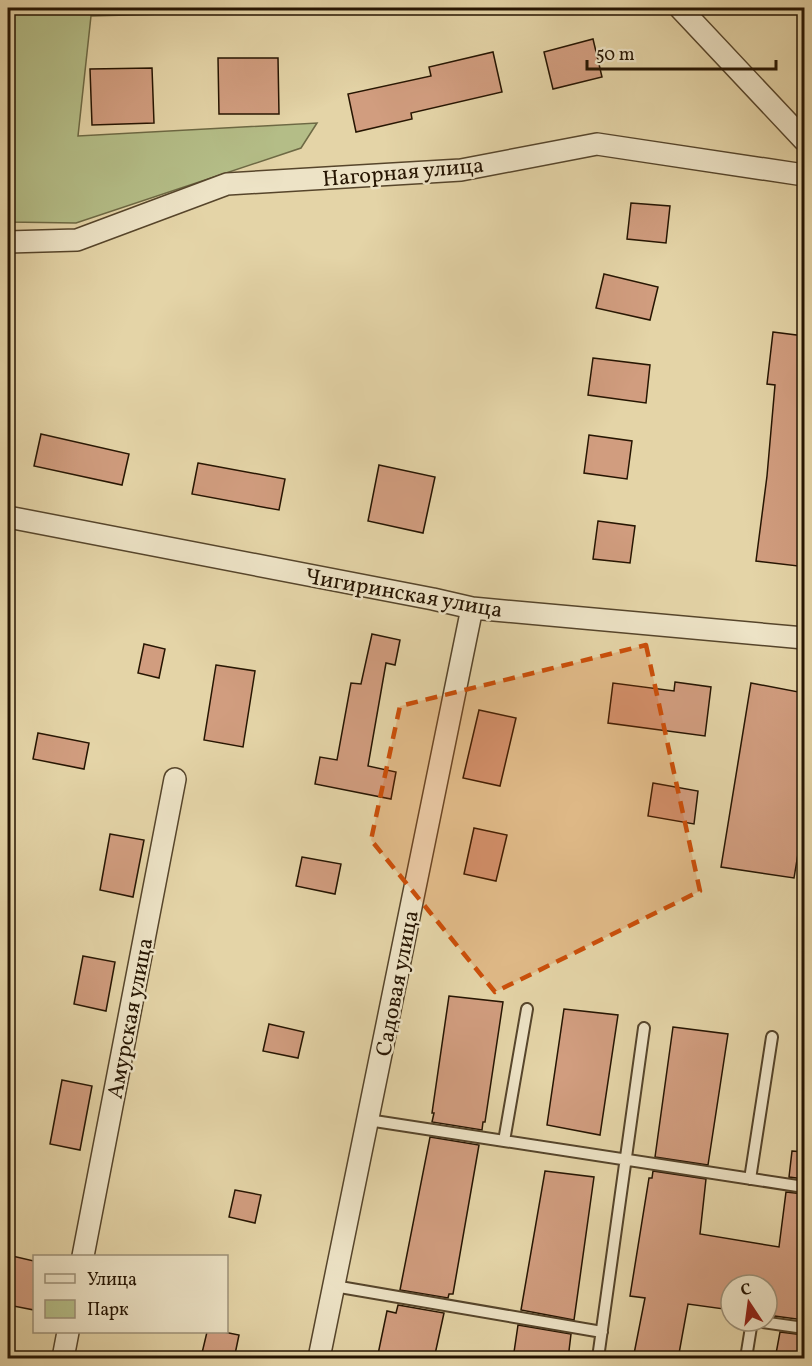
<svg xmlns="http://www.w3.org/2000/svg" width="812" height="1366" font-family="Vollkorn,serif">
<rect width="100%" height="100%" fill="#e4d4a7"/>
<filter id="stains"><feTurbulence type="fractalNoise" baseFrequency=".00333" numOctaves="4"/><feColorMatrix values="0 0 0 0 .2 0 0 0 0 .09 0 0 0 0 .02 0 0 0 .5 -.17"/></filter>
<radialGradient id="worn" r=".72"><stop offset=".6" stop-color="#630" stop-opacity="0"/><stop offset="1" stop-color="#630" stop-opacity=".3"/></radialGradient>
<path fill="#b4bd87" stroke="#6d6944" stroke-width="1.5" d="M8,8h304l-4,2 -217,6 -13,120 239,-13 -16,25 -225,75 -68,-1z"/>
<path fill="#d19d7f" stroke="#261502" stroke-width="1.5" d="M593,39l9,38 -49,12 -9,-37z
M493,52l9,40 -91,21 1,6 -56,13 -8,-38 83,-18 -2,-9z
M218,58h60l1,56h-60z
M152,68l2,55 -62,2 -2,-56z
M631,203l39,3 -4,37 -39,-4z
M604,274l54,13 -8,33 -54,-12z
M773,332l31,4v122l-5,55 5,1v2l-6,50 -42,-5 11,-85 8,-91 -8,-1z
M593,358l57,7 -4,38 -58,-8z
M41,434l88,20 -7,31 -88,-19z
M589,435l43,6 -5,38 -43,-6z
M198,463l87,16 -6,31 -87,-16z
M379,465l56,12 -12,56 -55,-12z
M598,521l37,5 -5,37 -37,-4z
M372,634l28,6 -5,25 -9,-2 -18,103 28,6 -5,27 -76,-15 5,-27 17,3 14,-77 10,1z
M144,644l21,5 -6,29 -21,-5z
M216,665l39,6 -12,76 -39,-7z
M675,682l36,5 -6,49 -97,-13 5,-40 61,8z
M751,683l53,10v124l-10,61 -73,-11z
M479,710l37,8 -16,68 -37,-8z
M38,733l51,10 -5,26 -51,-10z
M653,783l45,8 -4,33 -46,-8z
M474,828l33,7 -11,46 -32,-7z
M110,834l34,6 -11,57 -33,-7z
M302,857l39,7 -6,30 -39,-8z
M83,956l32,6 -9,49 -32,-7z
M449,996l54,6 -18,120h-2l-1,8 -50,-8 2,-9h-2z
M564,1009l54,6 -18,120 -53,-10z
M269,1024l35,8 -6,26 -35,-7z
M673,1027l55,7 -20,131 -53,-8z
M62,1080l30,6 -12,64 -30,-6z
M430,1137l49,8 -26,149h-4l-1,4 -48,-8z
M792,1151l12,1v27l-15,-2z
M545,1171l49,6 -20,143 -53,-10z
M653,1171l53,8 -6,55 79,13 7,-55 18,2v126l-37,-5v-30h-36v25l-43,-6 -10,55h-45l12,-61 -15,-2 19,-118h3z
M235,1190l26,5 -6,28 -26,-6z
M8,1255l26,6v49l-26,-5z
M398,1305l46,8 -10,46h-57l10,-48 9,2z
M518,1325l53,9 -3,25h-55z
M207,1332h17l15,3 -5,24h-7l-25,-6z
M780,1332l24,3v24h-29z"/>
<g fill="none" stroke-linecap="round" stroke-linejoin="round">
<defs>
<path id="lane" d="M368,1120l436,67
M504,1141l23,-132
M750,1179l22,-142
M334,1286l268,46
M755,1321l49,7
M598,1358l46,-330
M746,1358l6,-37"/>
<path id="street" d="M680,8l124,132
M8,242l69,-2 150,-56 234,-14 136,-26 207,31
M8,517l425,82 39,9 332,30
M83,1256l92,-477
M63,1358l5,-26
M319,1358l153,-750"/>
</defs>
<use href="#lane" stroke="#56452b" stroke-width="14"/>
<use href="#street" stroke="#56452b" stroke-width="24"/>
<use href="#lane" stroke="#ede3c6" stroke-width="10"/>
<use href="#street" stroke="#ede3c6" stroke-width="21"/>
</g>
<path fill="#cb4f0a" fill-opacity="0.2" stroke="#cb4f0a" stroke-width="4.5" stroke-dasharray="12 8" stroke-linejoin="round" d="M646,645l54,246 -205,101 -124,-152 29,-134z"/>
<g text-anchor="middle" stroke-width="5" stroke-linejoin="round" paint-order="stroke">
<g font-size="22" fill="#261502" stroke="#ede3c6">
<text transform="translate(403 171) rotate(-5)" y="8">Нагорная улица</text>
<text transform="translate(404 592) rotate(10)" y="8">Чигиринская улица</text>
<text transform="translate(396 983) rotate(-79)" y="8">Садовая улица</text>
<text transform="translate(129 1018) rotate(-79)" y="8">Амурская улица</text>
</g>
</g>
<rect width="812" height="1366" fill="none" stroke="#e4d4a7" stroke-width="30"/>
<rect x="9" y="9" width="794" height="1348" fill="none" stroke="#261502" stroke-width="3"/>
<rect x="15" y="15" width="782" height="1336" fill="none" stroke="#261502" stroke-width="1.5"/>
<rect x="33" y="1255" width="195" height="78" fill="#ede3c6" stroke="#9d9178" stroke-width="1.5"/>
<rect x="45" y="1274" width="30" height="9" fill="#ede3c6" stroke="#9d9178" stroke-width="1.5"/>
<text x="87" y="1285" font-size="18" fill="#261502">Улица</text>
<rect x="45" y="1300" width="30" height="18" fill="#b4bd87" stroke="#9d9178" stroke-width="1.5"/>
<text x="87" y="1315" font-size="18" fill="#261502">Парк</text>
<g transform="translate(749 1303) rotate(347)"><circle r="28" fill="#ede3c6" stroke="#9d9178" stroke-width="1.5"/>
<path d="M0-4.5L10 22L0 15L-10 22Z" fill="#8f2418"/>
<text y="-9" font-size="16" font-weight="bold" text-anchor="middle" fill="#261502">С</text>
</g>
<path d="M587 60v9h189v-9" fill="none" stroke="#261502" stroke-width="3"/>
<text x="596" y="60" font-size="18" fill="#261502" stroke="#ede3c6" stroke-width="4.5" paint-order="stroke">50 m</text>
<rect width="100%" height="100%" filter="url(#stains)"/>
<rect width="100%" height="100%" fill="url(#worn)"/>
</svg>
